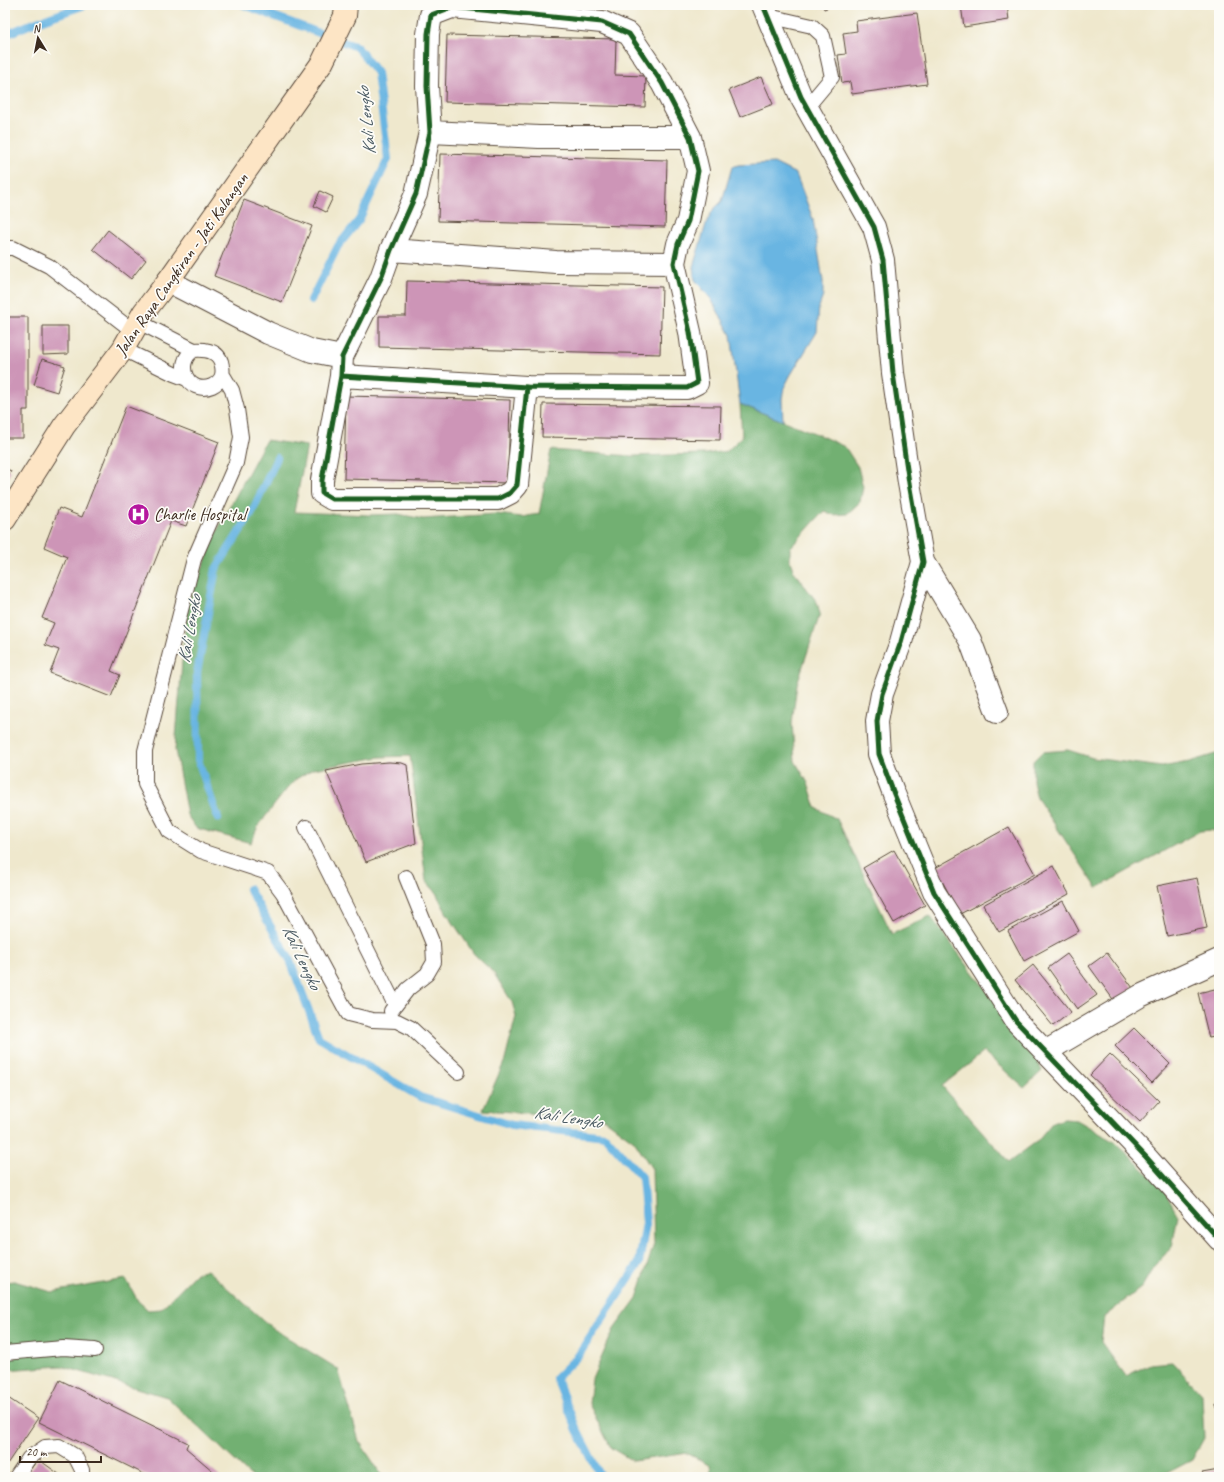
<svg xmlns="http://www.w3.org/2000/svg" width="1224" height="1482" font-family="Caveat,sans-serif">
<rect width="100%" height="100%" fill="#fdfcf7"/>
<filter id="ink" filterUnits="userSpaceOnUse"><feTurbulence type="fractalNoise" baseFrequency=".025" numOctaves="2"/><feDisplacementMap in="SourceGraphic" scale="8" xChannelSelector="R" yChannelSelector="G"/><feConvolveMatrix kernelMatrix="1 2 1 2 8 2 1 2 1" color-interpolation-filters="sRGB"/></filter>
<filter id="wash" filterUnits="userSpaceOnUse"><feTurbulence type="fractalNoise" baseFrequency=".012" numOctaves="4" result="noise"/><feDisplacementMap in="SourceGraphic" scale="16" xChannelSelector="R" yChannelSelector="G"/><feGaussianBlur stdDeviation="0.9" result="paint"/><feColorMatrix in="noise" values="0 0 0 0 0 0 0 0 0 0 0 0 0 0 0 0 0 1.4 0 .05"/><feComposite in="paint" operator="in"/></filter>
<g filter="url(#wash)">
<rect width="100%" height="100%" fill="#efe8cd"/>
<path fill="#72b072" stroke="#566d48" d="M740,404l77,30 28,13 13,20 5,20 -3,15 -13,12 -13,1 -10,-4 -34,37v13l4,11 23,30 3,12 -23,70 -5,39 3,38 13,22 8,25 21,11 55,115 38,-18 104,137 8,18 -18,17 -40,-36 -42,34 67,76 27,-20 16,-19 12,-4 13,1 39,23 47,45 15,28 -6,31 -18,19 -12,21 -38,30 -3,25 25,34 24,-12 22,-2 30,32 2,44 -12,22 -25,13v4h-455l-2,-11 -22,-13 -55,8 -22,-13 -22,-44 3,-25 22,-50 23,-31 17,-54 -2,-75 -18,-28 -31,-23 -120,-8 22,-50 11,-44 -4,-14 -19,-30 -19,-18 -28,-42 -11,-21 -9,-10 -16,-125 -30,1 -67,12 -17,10 -10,11 -28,36 -7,17 -55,-15 -9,-13 -12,-65 8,-101 5,-45 31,-77 47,-87 41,6 -13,66 75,3 29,-1 25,5 73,-5 26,3 17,-3 12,-64 81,6 74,-2 21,-3 15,-14z
M1068,750l25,8 69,9 27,-5 30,-9v82l-7,-5 -12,1 -103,57 -60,-90 -4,-16v-21l9,-9z
M207,1270l65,58 66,41 21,72 24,36h-131l-85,-80 -106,-31 -56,4v-88l9,-1 38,11 74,-13 12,22 10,9 13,-1 34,-35z"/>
<path fill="#69b5e2" stroke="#527080" d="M774,163l22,11 17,45 10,62v15l-4,11 -2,25 -27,44 -6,12 -2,11 1,22 -43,-17 -9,-69 -20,-36 -16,-19 -2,-13 14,-46 6,-11 9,-9 10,-34 6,-2z"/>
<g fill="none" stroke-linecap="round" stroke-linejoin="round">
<path stroke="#69b5e2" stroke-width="8" d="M244,5l113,42 20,26 11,86 -29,61 -21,26 -27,54
M5,35l26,-11 54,-19
M218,818l-20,-58 -1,-87 19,-104 36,-57 25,-54
M249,889l41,71 29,78 101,59 92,28 93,11 37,41 4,46 -7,40 -61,93 -22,22 21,52 24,47"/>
</g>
<g id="blocks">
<path fill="#cd95b7" d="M823,5h13l-12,4z
M961,5h46l2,15 -45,7z
M917,13l10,71 -75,10 -2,-12 -8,1 -4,-28 8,-1 -3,-21 14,-2 -1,-10z
M447,35l169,4 -1,36 31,1 -1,31 -200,-5z
M761,77l12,27 -33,13 -11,-27z
M440,154l227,6 -2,67 -227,-6z
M320,191l13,6 -7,15 -12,-6z
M244,200l68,26 -30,76 -68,-26z
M108,230l38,30 -15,19 -38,-30z
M407,281l255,6 -2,67 -281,-7v-31h27z
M5,317h23v93h-5v28h-18z
M43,326h25v28l-25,1z
M42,359l23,7 -8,26 -23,-7z
M346,396l164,4 -2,83 -164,-4z
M543,404l178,2 -1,34 -178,-3z
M126,406l93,36 -33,84 -15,-5 -60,150 9,4 -9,22 -61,-24 9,-23 -14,-5 9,-22 -12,-5 25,-61 -23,-10 15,-39 23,9z
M5,468l6,3 -6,11z
M389,762l13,1 5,2 9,78 -50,19 -40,-91 35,-7z
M1009,827l26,47 -75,40 -25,-46z
M894,850l31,55 -31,18 -31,-55z
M1054,866l15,28 -70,38 -16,-27z
M1197,878l10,50 -40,8 -10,-50z
M1063,901l16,30 -55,30 -16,-30z
M1107,953l26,35 -18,14 -26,-36z
M1067,954l30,41 -20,14 -29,-41z
M1033,965l38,47 -18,14 -38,-46z
M1219,988v48l-10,2 -11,-45z
M1134,1028l36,36 -18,19 -37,-37z
M1110,1054l49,47 -19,21 -50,-47z
M60,1380l128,63 -2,5 34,29h-70l-111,-55z
M5,1396l33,22 -33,49z
M1216,1405h3v16h-1z
M38,1459l25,18h-38z
M1219,1470v7h-16l-1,-4z"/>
</g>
</g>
<g filter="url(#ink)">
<use href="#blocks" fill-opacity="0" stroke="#564638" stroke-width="1"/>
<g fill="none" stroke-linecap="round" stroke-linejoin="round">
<defs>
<path id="lane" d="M768,16l44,10 11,10 9,41 -25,30
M5,248h8l36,18 84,65
M139,322l55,28
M123,349l51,25 13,5
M194,350c14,-1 26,2 28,16 1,5 1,8 -1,12 -2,4 -5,6 -9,8 -24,10 -39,-23 -18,-36z
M223,375l9,15 5,19 4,28 -5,26 -42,96 -49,192v33l24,47 32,20 67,22 15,20 65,121 24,6 25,1 14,7 47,44
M306,827l89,178
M391,1011l17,-22 19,-15 7,-12 -1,-18 -27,-67
M5,1353l58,-5 32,2
M16,1477l13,-19 16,-11 14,-1 16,10 7,14v7"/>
<path id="street" d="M763,5l38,92 73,130 9,33 10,113 16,110 14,79 -22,80 -19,52 -5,27 2,33 15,40 40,98 82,129 130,136 73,82
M430,132l109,5h151
M391,250l165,12 118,1
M168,281l100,52 44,18 30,6
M341,376l186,11 160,1 10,-5 -7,-51 -16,-69 4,-19 10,-23 10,-50 -8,-34 -28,-54 -33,-49 -27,-12 -150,-15 -21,8 -3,19 -1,52 3,46 -14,62 -25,56 -10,28 -39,79 -1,19 -19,104v13l10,6h166l12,-6 7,-8 10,-98
M923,562l47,78 27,72
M1045,1052l95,-56 79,-36"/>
<path id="secondary" d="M5,519l59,-93 59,-77 21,-37 24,-31 154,-218 23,-47 1,-11"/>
</defs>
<use href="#lane" stroke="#564638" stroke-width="16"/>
<use href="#street" stroke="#564638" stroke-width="24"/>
<use href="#secondary" stroke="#564638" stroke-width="24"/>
<use href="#lane" stroke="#fff" stroke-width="14"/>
<use href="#street" stroke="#fff" stroke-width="22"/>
<use href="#secondary" stroke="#fde5c5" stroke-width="22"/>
<defs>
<path id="cycleway" d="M763,5l38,92 73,130 9,33 10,113 16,110 14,79 -22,80 -19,52 -5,27 2,33 15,40 40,98 82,129 130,136 73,82
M341,376l186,11 160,1 10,-5 -7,-51 -16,-69 4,-19 10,-23 10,-50 -8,-34 -28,-54 -33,-49 -27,-12 -150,-15 -21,8 -3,19 -1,52 3,46 -14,62 -25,56 -10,28 -39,79 -1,19 -19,104v13l10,6h166l12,-6 7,-8 10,-98"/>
</defs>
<use href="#cycleway" stroke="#fdfcf7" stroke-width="8"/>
<use href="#cycleway" stroke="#1b5e20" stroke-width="5"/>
</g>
</g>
<defs>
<symbol id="hospital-disc" viewBox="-11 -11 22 22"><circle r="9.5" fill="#b5179e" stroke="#fdfcf7"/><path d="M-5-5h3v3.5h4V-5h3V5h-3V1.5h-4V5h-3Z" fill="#fff"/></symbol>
</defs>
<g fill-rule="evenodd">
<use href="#hospital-disc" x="126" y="502" width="25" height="25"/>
</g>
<g text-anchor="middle" stroke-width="3.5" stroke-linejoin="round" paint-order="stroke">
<g font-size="17" fill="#3b2a1e" stroke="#fdfcf7">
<text transform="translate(181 264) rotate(-55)" y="6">Jalan Raya Cangkiran - Jati Kalangan</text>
</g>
<g font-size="17" fill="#3b2a1e" stroke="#fdfcf7" text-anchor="start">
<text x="154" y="520">Charlie Hospital</text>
</g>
<g font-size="18" font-style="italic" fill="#4b5b63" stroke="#fdfcf7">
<text transform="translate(366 121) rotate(-96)" y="6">Kali Lengko</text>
<text transform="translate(189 629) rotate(-80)" y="6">Kali Lengko</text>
<text transform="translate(302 957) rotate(65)" y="6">Kali Lengko</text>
<text transform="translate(568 1117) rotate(9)" y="6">Kali Lengko</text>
</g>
</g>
<rect width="1224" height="1482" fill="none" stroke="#fdfcf7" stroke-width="20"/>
<g transform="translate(38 38) rotate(350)" stroke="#fdfcf7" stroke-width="3" paint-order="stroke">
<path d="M0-3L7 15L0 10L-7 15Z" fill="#3b2a1e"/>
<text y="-6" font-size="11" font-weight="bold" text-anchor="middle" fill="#3b2a1e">N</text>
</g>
<path d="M20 1456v6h81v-6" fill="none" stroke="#3b2a1e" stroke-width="2"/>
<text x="26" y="1456" font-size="12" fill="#3b2a1e" stroke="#fdfcf7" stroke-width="3" paint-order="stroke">20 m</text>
</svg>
